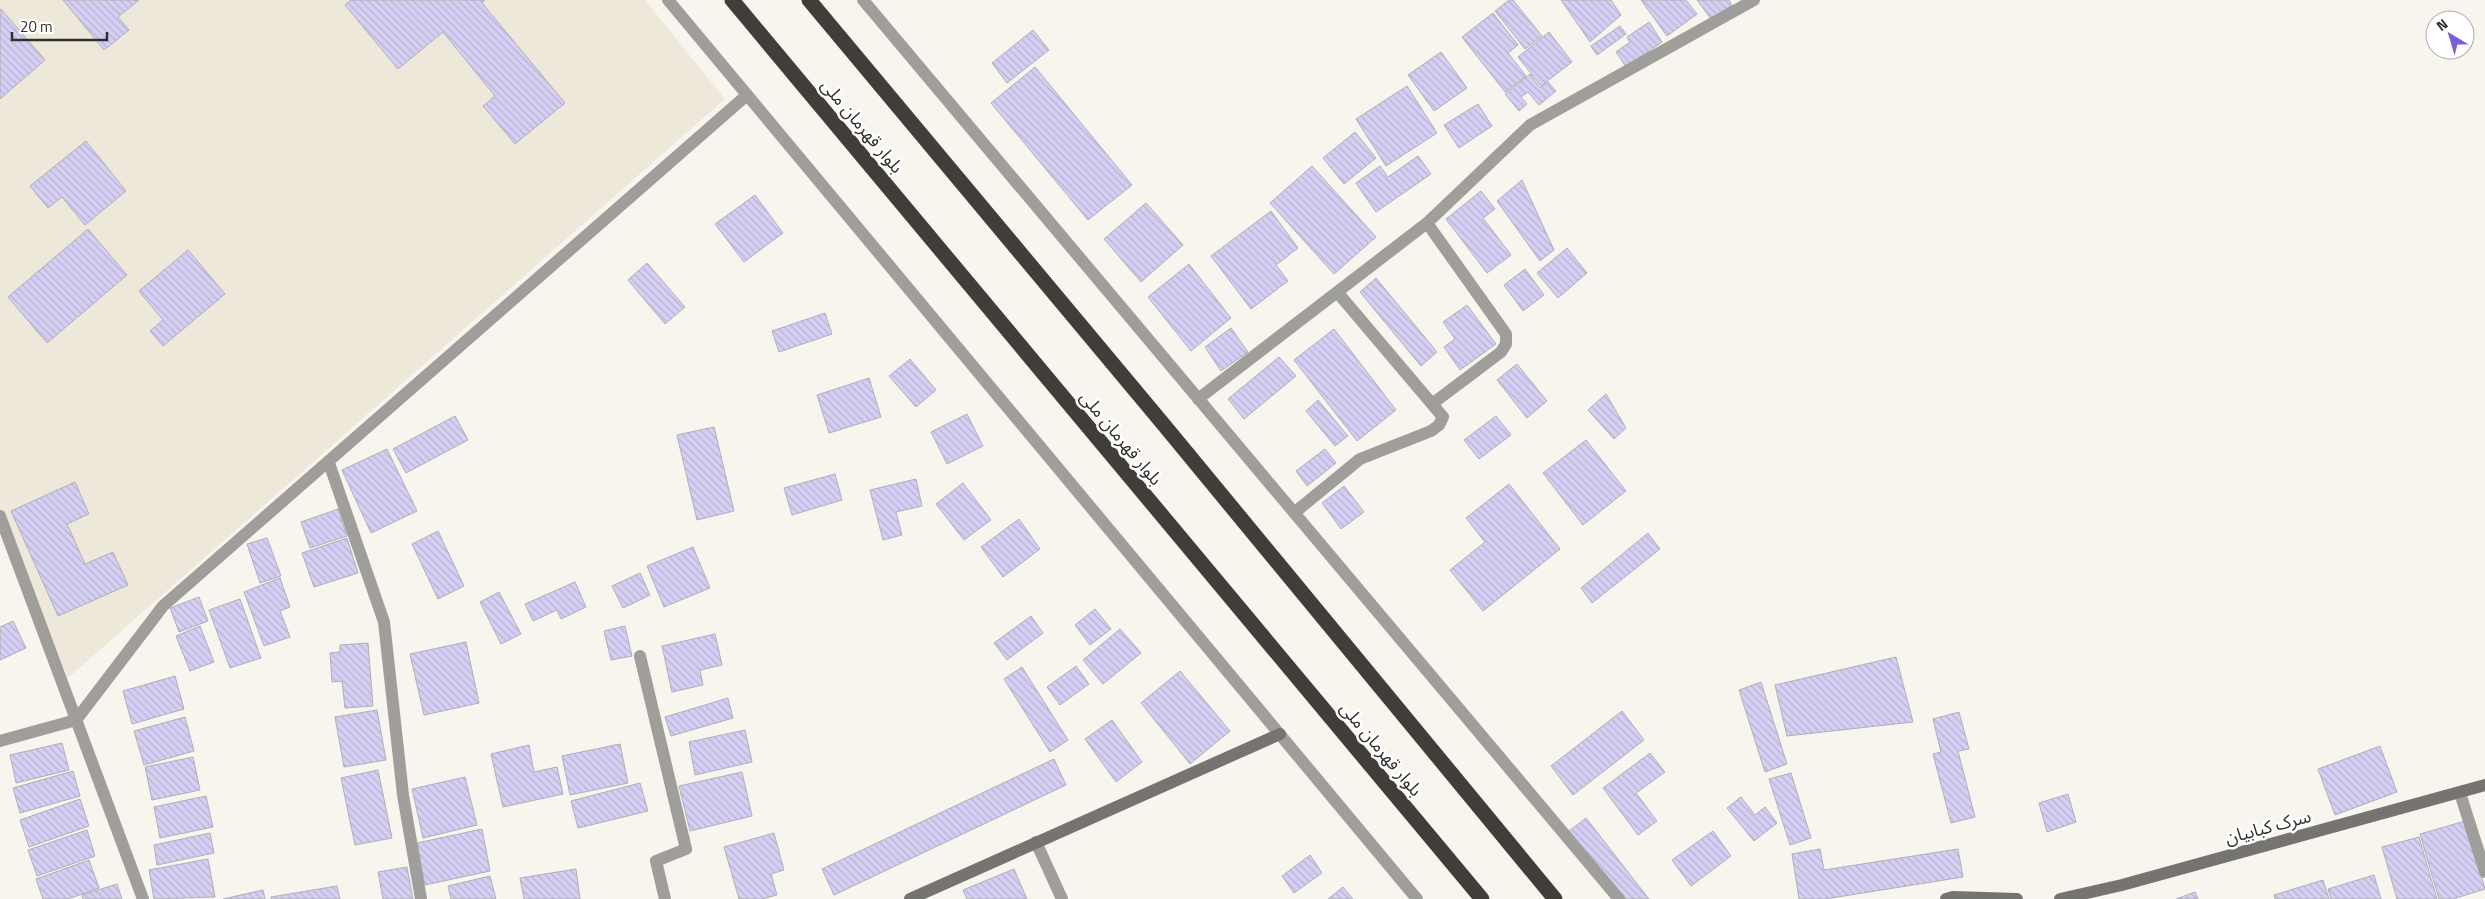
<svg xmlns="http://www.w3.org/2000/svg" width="2485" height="899" font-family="'Titillium Web','Noto Sans Arabic',sans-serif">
<defs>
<pattern id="building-back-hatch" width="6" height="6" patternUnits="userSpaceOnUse" patternTransform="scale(1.25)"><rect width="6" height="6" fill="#d5cff4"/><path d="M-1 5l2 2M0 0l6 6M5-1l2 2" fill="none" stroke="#b7b2d2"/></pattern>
</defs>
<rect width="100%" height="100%" fill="#f8f5ef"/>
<path fill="#eee8db" d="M0,0h645l80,99 -657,579 -68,-152z"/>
<path fill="url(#building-back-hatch)" stroke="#b0afb5" d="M63,0h76l-21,17 11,13 -25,20z
M351,0h134l-3,3 83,100 -50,41 -32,-38 12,-10 -52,-64 -45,37 -53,-64z
M1509,0h4l29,36 -17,13 -30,-38z
M1561,0h50l10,15 -31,27z
M1641,0h45l11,14 -30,22z
M1697,0h32l3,5 -21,14z
M1,9l44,51 -45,39v-89z
M1493,13l25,32 -10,8 18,23 -21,16 -43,-55z
M1649,22l13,20 -36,25 -10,-15 14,-10 -3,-5z
M1620,26l6,8 -29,21 -6,-9z
M1033,30l16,20 -42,33 -15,-20z
M1549,32l23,30 -31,24 -23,-29z
M1441,52l26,36 -33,23 -26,-36z
M1035,67l97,118 -44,35 -97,-117z
M1530,74l10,14 8,-6 8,9 -17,14 -11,-13 -7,5 6,7 -8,7 -14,-17z
M1407,86l30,47 -51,33 -30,-47z
M1478,104l14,22 -33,22 -15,-23z
M1355,132l21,26 -32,26 -21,-26z
M86,141l40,50 -41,34 -23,-28 -14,11 -18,-22z
M1418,156l13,18 -55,38 -20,-29 24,-17 8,11z
M1312,166l64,71 -42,37 -64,-71z
M1522,180l32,70 -14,11 -43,-60z
M1481,191l14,18 -12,9 28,37 -24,18 -41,-54z
M755,195l28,38 -39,29 -29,-38z
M1146,203l37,42 -42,37 -37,-43z
M1271,211l27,37 -22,17 12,16 -37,28 -40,-53z
M88,229l39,46 -80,68 -39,-46z
M1567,248l20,25 -29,25 -21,-25z
M188,250l37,44 -62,52 -13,-15 13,-11 -24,-29z
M647,263l38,44 -20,17 -37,-44z
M1189,264l42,54 -40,33 -43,-54z
M1525,269l19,26 -21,16 -19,-26z
M1376,278l61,74 -16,14 -61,-74z
M1467,305l29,39 -36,26 -16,-23 11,-8 -12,-17z
M825,313l7,21 -53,18 -7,-21z
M1231,328l17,24 -27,19 -16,-24z
M1334,329l62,81 -39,31 -63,-81z
M1279,357l17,19 -52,43 -16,-20z
M910,359l26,31 -20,17 -27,-31z
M1517,364l30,37 -20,17 -30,-38z
M869,378l12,39 -52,16 -12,-38z
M1606,394l20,34 -12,11 -26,-29z
M1318,400l30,36 -13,10 -29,-35z
M967,414l16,32 -36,18 -16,-32z
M455,416l13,24 -62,33 -13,-24z
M1496,416l15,19 -32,24 -15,-19z
M714,427l20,84 -37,9 -20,-85z
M1586,440l40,51 -43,34 -40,-52z
M387,449l30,62 -46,22 -29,-63z
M1325,449l11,14 -29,23 -11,-15z
M835,474l7,26 -50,15 -8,-27z
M916,479l6,27 -26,6 6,23 -19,5 -13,-50z
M75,482l14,32 -22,10 18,40 28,-12 15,33 -70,31 -47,-105z
M963,483l28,37 -27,20 -28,-36z
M1509,484l51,65 -77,62 -33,-41 35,-28 -19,-24z
M1344,486l20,26 -23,17 -19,-26z
M338,509l9,27 -37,12 -9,-26z
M1019,519l21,30 -37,28 -22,-30z
M438,531l26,55 -26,13 -26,-55z
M1648,533l12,16 -68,54 -11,-15z
M267,538l14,38 -21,7 -13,-39z
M347,538l11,35 -44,14 -12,-34z
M693,547l17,41 -46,19 -17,-41z
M640,573l10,22 -27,13 -11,-22z
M280,578l10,29 -10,4 10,26 -26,9 -20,-54z
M575,582l11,25 -25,12 -4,-9 -24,11 -8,-17z
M499,592l22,42 -20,10 -21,-42z
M199,597l9,24 -29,11 -9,-24z
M240,599l21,59 -31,10 -21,-58z
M1095,609l16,20 -21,16 -15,-20z
M1031,616l12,17 -36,27 -13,-17z
M13,621l13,27 -26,12v-33z
M200,626l14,36 -24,9 -14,-35z
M625,626l7,30 -21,4 -7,-29z
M1120,629l21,24 -38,31 -20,-24z
M715,634l7,31 -22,5 3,15 -31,7 -10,-46z
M466,642l13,61 -55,12 -14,-61z
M368,643l5,63 -28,2 -3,-27 -10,1 -2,-29 10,-1v-7z
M1896,657l17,65 -126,14 -12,-51z
M1076,666l13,18 -29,21 -13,-18z
M1022,667l46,73 -18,12 -46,-73z
M1180,671l50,60 -40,33 -49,-61z
M175,676l9,33 -52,15 -9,-33z
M1761,682l26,82 -22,8 -26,-82z
M728,698l5,20 -62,18 -6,-19z
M377,710l9,50 -42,7 -9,-50z
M1622,711l22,29 -71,55 -22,-29z
M1959,712l10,37 -11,2 17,66 -24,6 -18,-69 8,-2 -8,-33z
M185,717l9,34 -50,14 -10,-34z
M1112,720l30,42 -26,20 -31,-43z
M745,730l7,32 -57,13 -6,-33z
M62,743l7,27 -53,13 -6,-28z
M620,744l8,39 -58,12 -8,-39z
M529,745l5,27 23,-5 6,27 -60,13 -12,-53z
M2380,746l17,46 -62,23 -17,-46z
M1650,753l15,19 -29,21 21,28 -19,14 -35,-47z
M193,757l7,33 -48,10 -7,-33z
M1054,759l12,26 -232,110 -12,-26z
M378,770l14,68 -37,7 -14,-67z
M73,771l7,25 -60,17 -7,-25z
M742,772l10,44 -62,15 -11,-45z
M1791,773l20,65 -21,7 -21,-66z
M465,777l12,48 -54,13 -11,-49z
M640,783l8,28 -70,17 -7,-27z
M2068,794l8,28 -29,10 -8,-29z
M206,796l7,31 -53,11 -6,-31z
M1741,797l14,18 10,-8 12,16 -23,18 -27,-33z
M80,799l9,27 -60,21 -9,-27z
M1586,818l63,81h-27l-53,-68z
M2465,821l20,68 -32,10h-14l-19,-65z
M482,829l8,42 -65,14 -8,-42z
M87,830l8,26 -58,20 -9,-26z
M1713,831l18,25 -40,30 -19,-26z
M210,833l4,20 -57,12 -3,-20z
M774,833l10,37 -13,4 6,21 -15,4h-23l-15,-52z
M2419,837l18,62h-40l-15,-52z
M1820,849l4,21 134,-21 5,28 -138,22h-26l-7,-45z
M1310,855l12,18 -28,20 -12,-17z
M208,859l7,38 -61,2 -5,-29z
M89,860l10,28 -31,11h-25l-7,-20z
M407,867l6,32h-30l-5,-27z
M576,869l4,30h-56l-4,-21z
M1014,869l13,30h-60l-4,-9z
M2374,875l7,24h-50l-3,-10z
M490,876l6,23h-45l-3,-13z
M2323,880l6,19h-54l-1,-4z
M117,884l5,15h-39l-1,-4z
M337,886l3,13h-69v-2z
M1343,887l10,12h-25z
M263,890l2,9h-42z
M2195,892l3,7h-22z"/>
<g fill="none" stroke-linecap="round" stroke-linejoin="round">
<path stroke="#9f9e9b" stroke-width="12" d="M668,0l749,899
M863,0l756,899
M1427,223l79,111v10l-5,8 -69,52
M1198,399l229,-176 103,-98 224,-125
M329,463l55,159 19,173 18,104
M1294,513l66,-54 71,-28 8,-6 4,-8 -105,-124
M0,516l143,383
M640,656l46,193 -30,12 9,38
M0,741l76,-21 87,-114 584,-511
M2460,793l25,79
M1036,842l26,57"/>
<path stroke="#767471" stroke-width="12" d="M910,899l370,-165
M1946,899l7,-2 64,2
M2060,899l62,-14 363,-100"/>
<path stroke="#413e3a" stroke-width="15" d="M732,0l750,899
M809,0l355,425 391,474"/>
</g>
<g text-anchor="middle" stroke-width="5" stroke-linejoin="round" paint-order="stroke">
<g font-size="18" fill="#31302e" stroke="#fff">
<text transform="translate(862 126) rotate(50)" y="6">بلوار قهرمان ملی</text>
<text transform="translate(1121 438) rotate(50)" y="6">بلوار قهرمان ملی</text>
<text transform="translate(1381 749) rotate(50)" y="6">بلوار قهرمان ملی</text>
<text transform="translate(2268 827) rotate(-15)" y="6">سرک کبابیان</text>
</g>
</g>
<g transform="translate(2450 35) rotate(322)"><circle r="24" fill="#ffffff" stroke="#adacab"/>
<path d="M0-4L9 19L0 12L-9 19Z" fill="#7f5dd7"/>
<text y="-8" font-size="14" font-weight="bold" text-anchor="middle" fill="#31302e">N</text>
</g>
<path d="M12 32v8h95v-8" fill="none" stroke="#31302e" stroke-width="2.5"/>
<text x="20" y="32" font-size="15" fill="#31302e" stroke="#ffffff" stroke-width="4" paint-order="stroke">20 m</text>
</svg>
